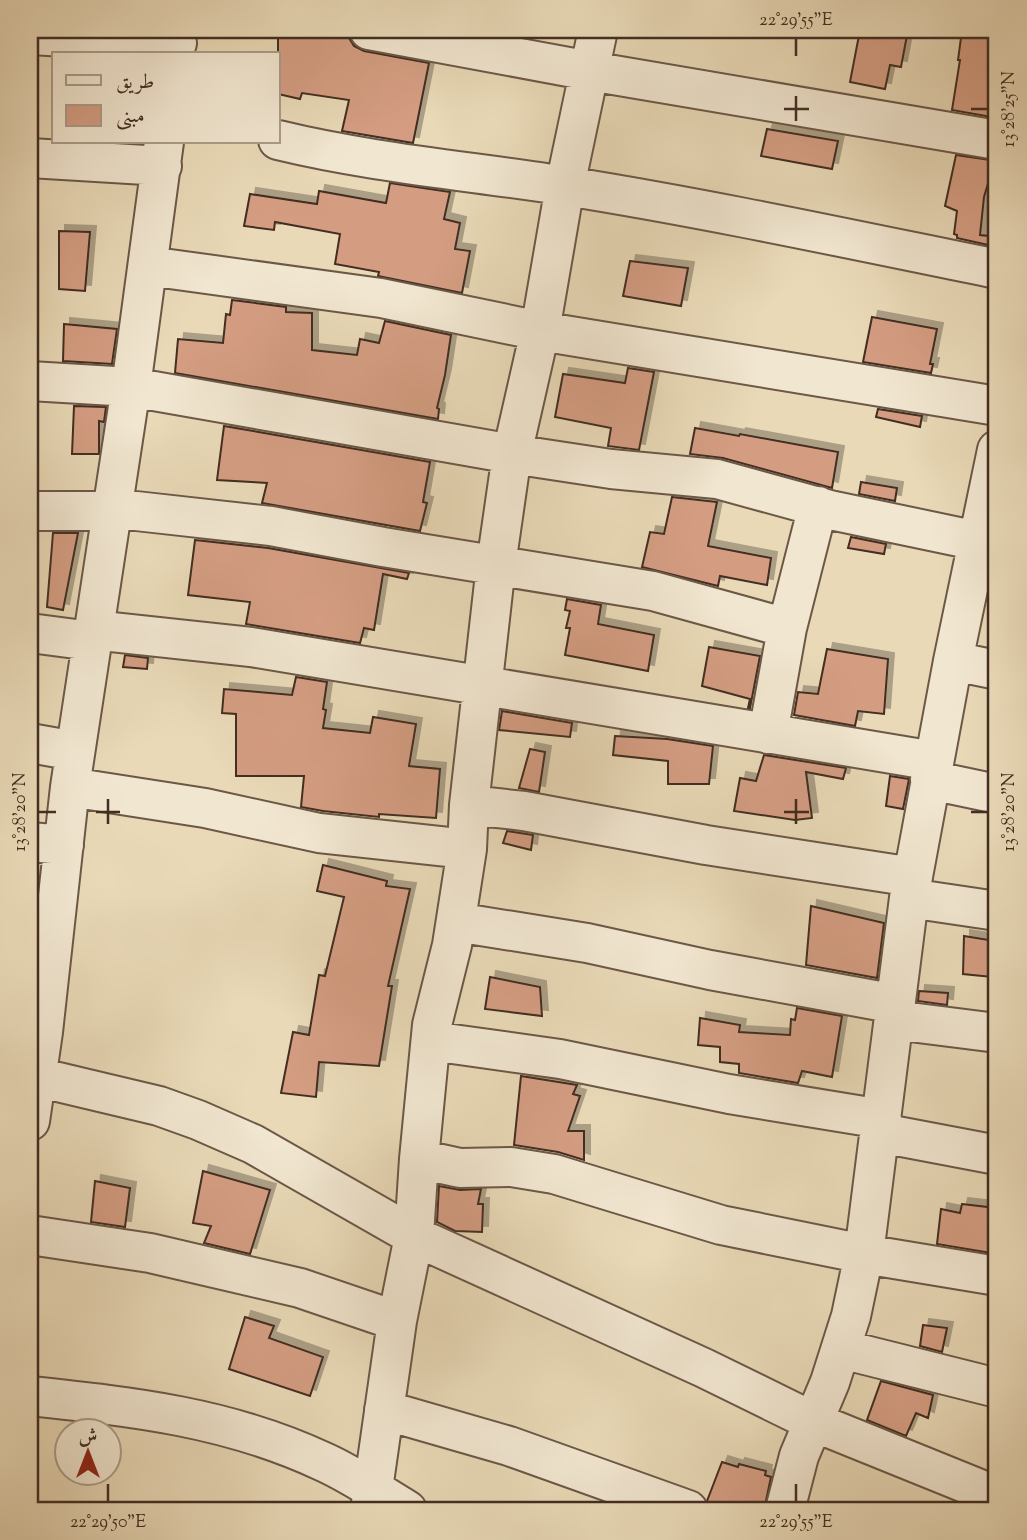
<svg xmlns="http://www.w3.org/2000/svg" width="1027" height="1540" font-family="'Sorts Mill Goudy',Amiri,serif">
<defs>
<filter id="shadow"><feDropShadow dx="6" dy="-6" stdDeviation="0" flood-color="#0004"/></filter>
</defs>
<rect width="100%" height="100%" fill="#e9d9b7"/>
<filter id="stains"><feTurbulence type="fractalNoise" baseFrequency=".00286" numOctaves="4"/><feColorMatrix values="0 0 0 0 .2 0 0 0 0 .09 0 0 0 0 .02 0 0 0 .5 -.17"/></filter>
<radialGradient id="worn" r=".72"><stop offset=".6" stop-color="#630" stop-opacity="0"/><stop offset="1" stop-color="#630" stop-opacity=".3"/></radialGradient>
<path fill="#d49d82" stroke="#432d22" stroke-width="2" filter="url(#shadow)" d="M278,30l71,8 5,8 10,5 65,12 -16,80 -71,-12 7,-31 -47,-7 -2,6 -22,-5z
M860,30h48l-7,37 -11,-2 -5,24 -35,-7z
M962,30l34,4 -6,36h7v48l-45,-8 8,-50h-2z
M767,129l71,12 -6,28 -71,-13z
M956,155l41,6v10l-5,-1 -8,27 -4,38 9,1 -1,9 -31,-7v-3l-3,-1 3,-23 -12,-5z
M390,183l60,9 -6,27 16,4 -5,26 15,2 -8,42 -84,-17 1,-4 -44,-8 5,-30 -65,-12 -1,8 -30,-4 6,-32 67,10 2,-13 67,12z
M59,231l31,1 -5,59 -26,-2z
M630,261l58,7 -7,38 -58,-10z
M232,300l54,7v5l26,1v37l45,5 3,-16 19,4 6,-22 66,14 -6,40 -8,33 2,1 -1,10 -263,-46 3,-34 45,4 3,-29 4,1z
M872,317l65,12 -7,35h3l-2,9 -68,-11z
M64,324l53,5 -5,35 -49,-3z
M628,368l26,4 -15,78 -31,-4 3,-18 -56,-11 8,-43 62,9z
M74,406l32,1 -2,15 -5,-1v33h-27z
M878,409l44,7 -2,11 -44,-10z
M224,426l206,36 -7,40 4,1 -7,28 -158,-28 5,-20 -50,-3z
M695,428l44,8 1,-2 98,18 -6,36 -109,-30 -33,-4z
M861,482l36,6 -2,13 -36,-7z
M672,497l45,5 -9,44 63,12 -4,27 -47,-9 -2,10 -76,-19 8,-35 14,2z
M53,533h25l-15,77 -16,-3z
M851,537l35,7 -2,10 -36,-6z
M195,540l73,8 141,25 -2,6 -24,-5 -9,56 -10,-2 -4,15 -114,-19 4,-22 -62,-7z
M567,599l34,6 -3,19 56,11 -6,36 -83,-16 5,-27h-4l4,-17 -5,-1z
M709,647l51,9 -10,52h-2l2,-9 -48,-13z
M827,649l61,10 -4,55 -26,-3 -3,15 -61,-11 4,-23 20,2z
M125,655l23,3 -1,11 -24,-2z
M296,677l31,5 -4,27 3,1 -3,18 47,5 3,-16 43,7 -7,42 31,3 -4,49 -57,-4v3l-56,-6 -22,-4 3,-31h-68v-62l-14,-1 2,-24 68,6z
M502,711l70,12 -2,14 -71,-7z
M615,736l52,3 46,7 -4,38h-41v-23l-55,-6z
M530,749l15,3 -6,40 -20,-4z
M764,755l82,13 -3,11 -37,-7 6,46 -17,2 -61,-9 6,-33 16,3z
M890,776l19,3 -6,30 -17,-3z
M507,831l26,4 -2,15 -28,-7z
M323,865l64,16 -1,5 24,3 -22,97h4l-13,80 -60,-4 -3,35 -35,-4 12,-61 16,3 10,-60 6,1 19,-79 -27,-6z
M811,906l73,17 -7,55 -71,-13z
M964,936l31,5 -3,36 -29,-3z
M490,977l50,10 2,29 -57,-7z
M919,991l29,2 -1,12 -29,-4z
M797,1008l45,8 -10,61 -30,-6 -4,12 -59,-10v-9l-19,-2v-15l-22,-2 2,-27 40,7 -1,7 51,3 1,-16 4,1z
M521,1076l56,9 -4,9 7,2 -12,35h16v29l-26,-8 -44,-7z
M203,1171l67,19 -20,64 -46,-11 7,-17 -18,-3z
M95,1181l35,7 -5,39 -34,-5z
M439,1186l21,4 21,-1 -3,15h5l-1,28 -27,-1 -18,-9z
M962,1204l34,4 1,46 -60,-10 4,-35 19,4z
M245,1317l29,9 -5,12 54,19 -13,39 -81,-27z
M923,1325l24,3 -5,24 -22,-6z
M881,1381l52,14 -5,23 -12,-5 -10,23 -39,-16z
M722,1462l16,5 1,-3 27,7 -1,4 6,2 -7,33h-55l-2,-9z"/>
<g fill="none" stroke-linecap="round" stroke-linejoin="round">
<defs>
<path id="minor" d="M369,30l221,41 407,69
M30,35l147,8
M278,140c95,23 192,31 288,46 144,23 288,54 431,83
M30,158l132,8
M148,266l233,32 159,33 457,75
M30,381l101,6 381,67 99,15 106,10 113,31 167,35
M30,511h106l135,15 112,21 270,44 134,37
M93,630l158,17 683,114
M30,633l61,8
M953,661l44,9
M768,734l19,-106 31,-122
M30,743l45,8
M930,780l67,14
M70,787l135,21 114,25 148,16
M469,805l55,6 182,34 207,32
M30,842l34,3
M909,898l88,13
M456,922l131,21 123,27 186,34
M894,1020l103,13
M431,1041l129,18 169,35 153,25
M37,1077l122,29 39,14 55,24 161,92 290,132 110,54 183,74
M30,1121l13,-89 27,-245 61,-400 33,-245
M881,1133l116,22
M419,1159l41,9 51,-1 43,7 167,51 143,29 133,22
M30,1235l120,18 150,35 97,33
M841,1349l156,39
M30,1396c104,11 198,21 294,66 29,13 56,32 83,48
M384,1410l125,36 179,64
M370,1510l27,-189 17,-85 5,-77 13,-134 20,-80 15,-96 2,-44 27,-240 16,-111 28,-123 25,-145 33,-156
M785,1510l14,-54 31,-74 21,-66 13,-62 45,-356 44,-237 44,-211"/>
</defs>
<use href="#minor" stroke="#6c5847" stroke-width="42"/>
<use href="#minor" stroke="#f1e6d0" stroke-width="38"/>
</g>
<path fill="none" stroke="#432d22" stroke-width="2.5" d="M796,38v18M796,96v25M784,109h25M971,109h17M108,799v25M796,799v25M38,812h18M96,812h24M784,812h25M971,812h17M108,1484v18M796,1484v18"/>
<rect width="1027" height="1540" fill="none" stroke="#e9d9b7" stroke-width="77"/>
<rect x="52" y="52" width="228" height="91" fill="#f1e6d0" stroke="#ab9c8a" stroke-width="2"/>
<rect x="66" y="75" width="35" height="10" fill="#f1e6d0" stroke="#ab9c8a" stroke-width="2"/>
<text x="116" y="88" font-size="21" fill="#432d22">طريق</text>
<rect x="66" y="105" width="35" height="21" fill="#d49d82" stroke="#ab9c8a" stroke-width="2"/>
<text x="116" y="122" font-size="21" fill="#432d22">مبنى</text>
<g transform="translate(88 1452)"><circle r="33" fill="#f1e6d0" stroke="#ab9c8a" stroke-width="2"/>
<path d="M0-5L12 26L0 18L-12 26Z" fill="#8f2418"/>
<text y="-10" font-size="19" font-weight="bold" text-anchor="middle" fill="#432d22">ش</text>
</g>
<rect x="38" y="38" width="950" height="1464" fill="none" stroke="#432d22" stroke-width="2.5"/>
<g font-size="18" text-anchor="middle" fill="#432d22">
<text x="796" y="25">22°29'55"E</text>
<text transform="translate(1008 109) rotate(-90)" y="6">13°28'25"N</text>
<text transform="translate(19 812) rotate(-90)" y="6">13°28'20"N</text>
<text transform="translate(1008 812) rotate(-90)" y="6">13°28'20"N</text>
<text x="108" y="1527">22°29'50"E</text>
<text x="796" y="1527">22°29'55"E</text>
</g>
<rect width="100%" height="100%" filter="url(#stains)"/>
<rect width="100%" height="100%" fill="url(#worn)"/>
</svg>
